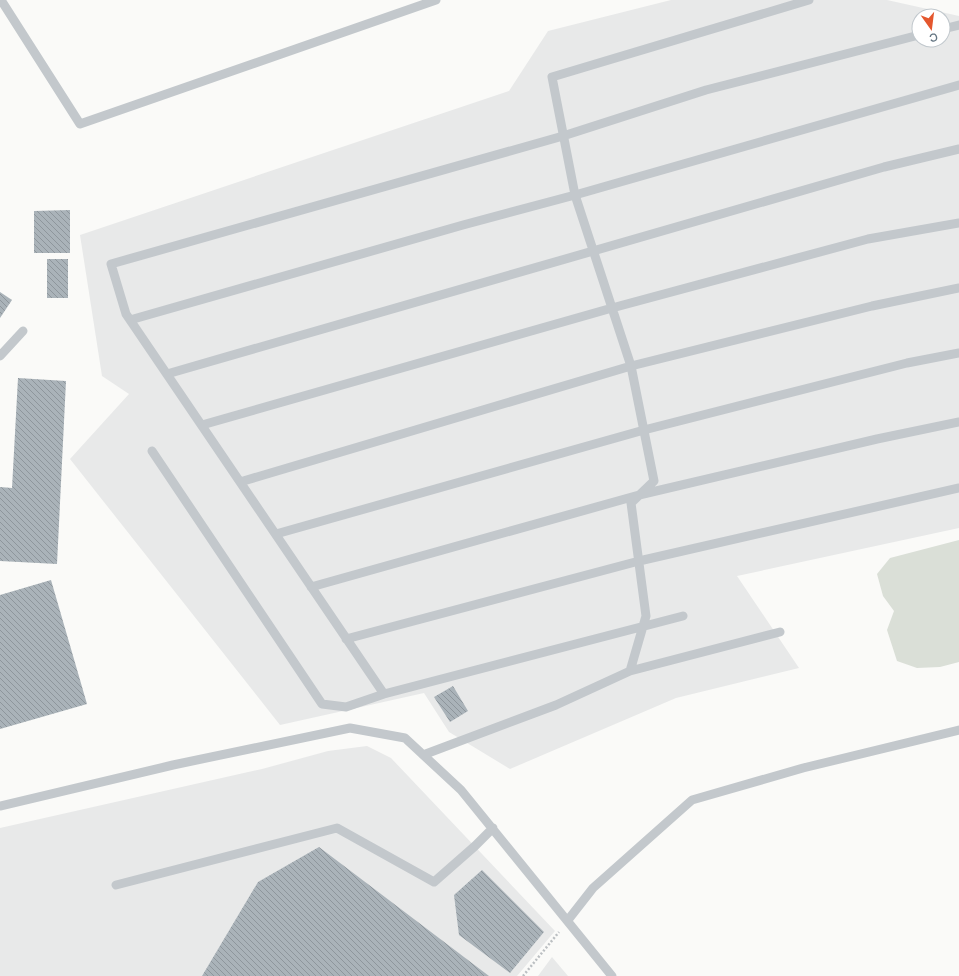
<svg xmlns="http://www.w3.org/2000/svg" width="959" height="976" font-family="Manrope,sans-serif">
<defs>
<pattern id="building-back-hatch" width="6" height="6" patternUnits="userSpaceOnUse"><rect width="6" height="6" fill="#aab3b9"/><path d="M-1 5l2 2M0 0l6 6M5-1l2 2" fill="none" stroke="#8e969c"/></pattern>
</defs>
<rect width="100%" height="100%" fill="#fafaf8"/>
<path fill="#e8e9e9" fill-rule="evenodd" d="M671,0h216l72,16v512l-222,48 62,92 -123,30 -166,71 -61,-37 -25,-39 -144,32 -210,-266 59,-65 -27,-18 -22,-141 429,-144 39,-60zM919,16h24v24h-24z
M367,746l24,12 164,173 -38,45h-517v-148l262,-59 66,-18z
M552,957l16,19h-30z"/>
<path fill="#dadfd7" d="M959,540v122l-19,5 -23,1 -20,-7 -10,-31 7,-19 -11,-15 -6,-22 13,-16z"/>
<path fill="url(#building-back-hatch)" d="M70,210v43h-36v-42z
M47,259h21v39h-21z
M0,292l12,8 -12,18z
M18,378l48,3 -9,183 -57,-3v-74l12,1z
M51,580l36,124 -87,25v-134z
M453,686l15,25 -18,11 -16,-25z
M319,847l170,129h-287l56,-94z
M482,870l62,62 -34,41 -51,-38 -5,-40z"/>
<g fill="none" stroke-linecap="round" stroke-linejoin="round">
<path stroke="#bbbfc2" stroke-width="2.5" stroke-dasharray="2 2" stroke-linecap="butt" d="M523,976l36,-44"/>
<path stroke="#c3c8cc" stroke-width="9" d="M1,0l79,124 356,-124
M943,29l16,-4
M130,320l333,-95 112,-30 384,-110
M0,356l23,-25
M167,374l717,-207 75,-18
M202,425l410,-117 256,-69 91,-16
M152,451l170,253 24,3 38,-13 299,-78
M240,482l391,-116 241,-60 87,-18
M276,534l368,-104 263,-67 52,-10
M311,587l328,-92 238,-56 82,-17
M346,639l293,-78 320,-73
M630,671l150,-39
M384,694l-258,-380 -15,-50 452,-128 143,-46 213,-55
M423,755l133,-50 74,-34 16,-55 -15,-113 23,-22 -23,-115 -56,-171 -23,-118 257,-77
M0,806l173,-41 177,-37 55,10 56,52 151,186
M116,885l221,-57 97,54 41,-36 18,-18
M568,920l25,-32 99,-88 111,-32 156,-38"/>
</g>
<g transform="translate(931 28) rotate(166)"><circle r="19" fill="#ffffff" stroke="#c1c8cd"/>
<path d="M0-3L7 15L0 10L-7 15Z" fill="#e4572e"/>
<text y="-6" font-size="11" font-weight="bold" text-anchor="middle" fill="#657683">С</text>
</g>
</svg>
